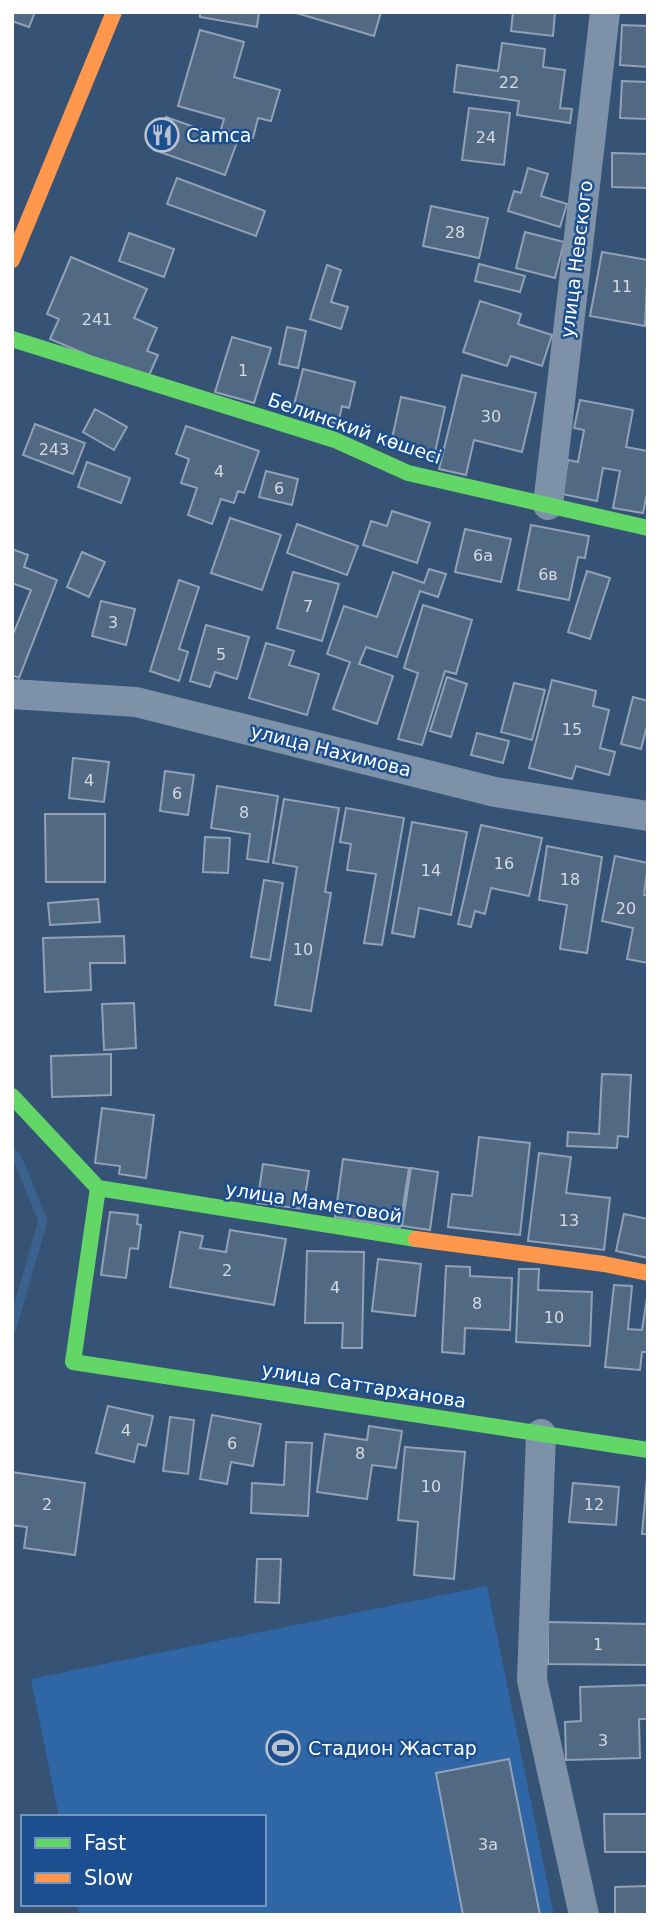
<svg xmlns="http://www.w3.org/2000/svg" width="660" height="1927" font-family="'DejaVu Sans',sans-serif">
<rect width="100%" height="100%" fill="#365274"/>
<path fill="#2f66a5" d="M487,1586l67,329h-475l-2,-11h187v-87h-205l-28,-138z"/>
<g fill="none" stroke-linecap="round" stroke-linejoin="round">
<path stroke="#3b618d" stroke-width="9" d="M12,1153l5,4 26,64 -31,107"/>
</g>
<path fill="#526984" stroke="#92a2b6" stroke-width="2" d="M12,12h23l-6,15 -17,-6z
M200,12h59l-2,15 -57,-10z
M293,12h88l-7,24z
M513,12h42l-2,24 -42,-5z
M622,25l26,1v41l-28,-2z
M200,30l44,12 -10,35 46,13 -9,31 -13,-3 -5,20 -32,-9 3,-10 -46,-13z
M502,43l43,6 -2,18 22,3 -5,38 12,1 -2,14 -53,-8 2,-14 -65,-9 3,-27 41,6z
M622,81l26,1v37l-28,-1z
M469,108l41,5 -6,52 -42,-5z
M166,117l71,25 -12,33 -71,-25z
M612,153l36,1v34l-36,-1z
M528,168l20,6 -7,22 26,8 -7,23 -52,-16 6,-20 7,2z
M177,178l88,33 -9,25 -89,-32z
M431,206l57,12 -9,40 -56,-12z
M525,232l39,10 -9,36 -39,-10z
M129,233l45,16 -10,28 -45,-16z
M602,252l46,8 -3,66 -55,-10z
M71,257l76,32 -13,29 23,10 -10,23 11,4 -11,25 -97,-41 9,-20 -12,-5z
M479,264l46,12 -5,16 -45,-11z
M327,265l14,5 -10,32 17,5 -7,22 -31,-10z
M480,301l41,13 -3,10 34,11 -10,31 -31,-10 -4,10 -44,-14z
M287,327l19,4 -8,37 -19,-4z
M232,337l39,11 -17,55 -39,-11z
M303,369l52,13 -6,26 -7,-2 -4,18 -46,-11z
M462,375l74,18 -14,59 -48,-12 -8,35 -27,-6z
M401,397l44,10 -11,50 -44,-9z
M580,400l53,10 -7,37 22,4v38l-5,24 -30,-5 7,-37 -17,-3 -6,33 -35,-7 6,-34 10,2 6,-32 -10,-2z
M95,409l32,18 -13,23 -31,-18z
M35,424l50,19 -12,31 -50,-19z
M186,426l73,25 -15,42 -6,-2 -4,12 -13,-4 -9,25 -24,-9 9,-27 -16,-5 8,-24 -13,-5z
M87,462l43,16 -9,25 -43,-16z
M266,471l32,8 -6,26 -33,-8z
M392,511l38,12 -13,40 -54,-18 8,-24 16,5z
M230,518l51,17 -19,55 -51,-17z
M297,524l61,22 -11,29 -60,-22z
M531,525l58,11 -4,22 -7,-1 -9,43 -51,-10z
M465,529l46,10 -10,43 -46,-10z
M12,549l16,6 -4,12 33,13 -38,98 -7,-3v-38l19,-47 -19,-7z
M82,552l23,10 -16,35 -22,-10z
M429,569l17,5 -8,23 -18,-6 -23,66 -31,-10 -7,17 34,12 -16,48 -44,-15 17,-47 -23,-8 17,-48 33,11 16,-45 31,11z
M587,571l23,7 -20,61 -22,-7z
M293,572l46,12 -17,57 -45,-13z
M179,580l20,7 -20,62 9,3 -9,29 -29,-10z
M101,601l34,8 -9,36 -34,-9z
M423,605l49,15 -16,54 -11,-3 -23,74 -24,-6 20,-66 -14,-5z
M206,625l43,12 -12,42 -22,-7 -5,15 -20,-6z
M266,643l28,8 -5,14 30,9 -12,41 -58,-17z
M447,677l20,7 -16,53 -21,-6z
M552,680l44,11 -3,15 16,4 -9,38 15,4 -6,23 -33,-9 -4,13 -43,-11z
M514,683l31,7 -13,50 -31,-8z
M633,697l15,4v21l-7,27 -20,-5z
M477,733l32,8 -6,22 -32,-8z
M73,758l36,4 -5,40 -35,-4z
M165,771l29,4 -6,40 -28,-4z
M217,786l61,10 -10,66 -21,-3 3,-25 -39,-6z
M284,799l55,9 -14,84 6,1 -20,118 -36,-6 22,-138 -24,-4z
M346,808l58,10 -22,127 -18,-2 12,-69 -29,-4 4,-26 -11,-2z
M45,814h60v68h-59z
M412,822l55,10 -16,83 -32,-7 -5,29 -22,-4z
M481,825l61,13 -13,58 -38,-8 -6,26 -10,-3 -4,16 -13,-3z
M205,837l25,1 -2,35 -25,-1z
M547,846l55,11 -15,96 -27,-4 7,-44 -28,-5z
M615,856l33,7 -4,32h4v68l-21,-4 6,-31 -31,-7z
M264,880l19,3 -13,77 -19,-3z
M98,899l2,23 -50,3 -2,-22z
M124,936l1,27h-35l1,27 -46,2 -2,-54z
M134,1003l2,45 -32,2 -2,-46z
M111,1054v41l-59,2 -1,-41z
M602,1074l29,1 -3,62 -10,-1 -1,12 -50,-2 1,-14 31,2z
M102,1108l52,7 -8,63 -27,-4 1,-8 -25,-3z
M479,1137l51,6 -10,92 -72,-8 4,-33 20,2z
M539,1153l32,4 -5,36 44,5 -6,52 -76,-9z
M343,1159l66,9 -9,59 -65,-10z
M263,1164l46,7 -6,38 -46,-6z
M411,1168l27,4 -8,58 -28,-4z
M110,1212l28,3 -1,9 4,1 -3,24 -8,-1 -4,30 -25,-3z
M624,1214l24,5v39l-32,-7z
M230,1230l56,9 -12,66 -104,-18 10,-55 23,4 -3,12 26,4z
M307,1251l57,1 -2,96h-20l1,-25h-38z
M378,1259l43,5 -6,52 -43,-5z
M446,1266l24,1v9l42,2 -2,52 -45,-2 -1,26 -22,-2z
M519,1269h20l-1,21 54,2 -2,54 -74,-4z
M614,1285l18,1 -4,43 14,1 6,-39v61h-6l-2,18 -35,-3z
M108,1406l45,10 -7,30 -8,-2 -4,18 -38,-9z
M212,1415l49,9 -8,42 -22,-4 -4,22 -27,-5z
M170,1417l24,3 -6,54 -25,-3z
M369,1426l33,5 -6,37 -24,-3 -5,34 -50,-7 8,-58 42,6z
M286,1442l26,1 -4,73 -57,-3 1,-30 32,2z
M405,1447l60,5 -11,127 -40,-4 4,-53 -20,-2z
M12,1472l73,11 -10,72 -51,-7 3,-21 -15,-2z
M647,1478h1v56h-6z
M573,1483l46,4 -3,38 -47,-3z
M257,1559h24l-2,44 -24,-1z
M548,1622l100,2v41l-100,-1z
M648,1685v34h-9l1,39 -74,2 -1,-38 16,-1 -1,-34z
M509,1759l31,156h-77l-27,-142z
M604,1814h44v38h-43z
M648,1886v29h-33v-28z"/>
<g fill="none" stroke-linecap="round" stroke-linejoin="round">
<path stroke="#7d92a8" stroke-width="30" d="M548,505l57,-493
M12,694l124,8 359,90 153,24
M541,1434l-9,246 52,235"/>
<path stroke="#63d668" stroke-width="16" d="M12,339l323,101 73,33 240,55
M12,1096l86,92 318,51
M98,1188l-25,174 575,88"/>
<path stroke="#ff974d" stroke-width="16" d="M12,260l102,-248
M416,1239l188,25 44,9"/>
</g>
<defs>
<symbol id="restaurant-ring" viewBox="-11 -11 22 22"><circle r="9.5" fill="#1b4f8f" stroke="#b9c2ce" stroke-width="1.5"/><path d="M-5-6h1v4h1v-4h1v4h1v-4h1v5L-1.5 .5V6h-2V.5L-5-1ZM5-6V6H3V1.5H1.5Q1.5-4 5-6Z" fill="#b9c2ce"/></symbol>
<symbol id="stadium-ring" viewBox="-11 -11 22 22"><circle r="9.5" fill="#1b4f8f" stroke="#b9c2ce" stroke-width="1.5"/><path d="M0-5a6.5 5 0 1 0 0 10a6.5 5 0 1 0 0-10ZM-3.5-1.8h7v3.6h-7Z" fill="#b9c2ce"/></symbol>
</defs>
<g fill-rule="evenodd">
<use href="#restaurant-ring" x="143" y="116" width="38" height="38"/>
<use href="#stadium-ring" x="264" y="1729" width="38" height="38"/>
</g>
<g text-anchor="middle" stroke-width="5" stroke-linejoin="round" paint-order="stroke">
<g font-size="16" fill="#d4dae0">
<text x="509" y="88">22</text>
<text x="486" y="143">24</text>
<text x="455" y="238">28</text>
<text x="622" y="292">11</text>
<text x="97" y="325">241</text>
<text x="243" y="376">1</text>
<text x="491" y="422">30</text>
<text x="54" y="455">243</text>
<text x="219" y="477">4</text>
<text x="279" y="494">6</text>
<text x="483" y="561">6а</text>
<text x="548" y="580">6в</text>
<text x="308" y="612">7</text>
<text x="113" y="628">3</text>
<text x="221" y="660">5</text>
<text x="572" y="735">15</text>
<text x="89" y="786">4</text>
<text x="177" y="799">6</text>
<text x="244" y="818">8</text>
<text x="504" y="869">16</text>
<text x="431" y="876">14</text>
<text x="570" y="885">18</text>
<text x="626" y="914">20</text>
<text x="303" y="955">10</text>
<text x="569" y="1226">13</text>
<text x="227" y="1276">2</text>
<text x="335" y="1293">4</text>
<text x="477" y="1309">8</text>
<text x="554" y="1323">10</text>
<text x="126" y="1436">4</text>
<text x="232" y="1449">6</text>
<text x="360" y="1459">8</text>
<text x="431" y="1492">10</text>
<text x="47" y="1510">2</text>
<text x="594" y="1510">12</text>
<text x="598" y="1650">1</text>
<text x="603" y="1746">3</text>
<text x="488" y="1850">3а</text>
</g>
<g font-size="19" fill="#fff" stroke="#1b4f8f" text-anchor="start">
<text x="186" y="142">Camca</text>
<text x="308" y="1755">Стадион Жастар</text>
</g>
<g font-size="19" fill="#fff" stroke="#1b4f8f">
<text transform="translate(576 259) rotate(-83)" y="7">улица Невского</text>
<text transform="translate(355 428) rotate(19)" y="7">Белинский көшесi</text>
<text transform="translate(331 750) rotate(14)" y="7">улица Нахимова</text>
<text transform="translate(314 1202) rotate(9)" y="7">улица Маметовой</text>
<text transform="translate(364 1385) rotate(9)" y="7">улица Саттарханова</text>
</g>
</g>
<rect width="660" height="1927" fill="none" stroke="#ffffff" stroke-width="28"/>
<rect x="21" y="1815" width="245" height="91" fill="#1b4f8f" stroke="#7695bc" stroke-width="2"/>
<rect x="35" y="1838" width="35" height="10" fill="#63d668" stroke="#7695bc" stroke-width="2"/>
<text x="84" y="1850" font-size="21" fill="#ffffff">Fast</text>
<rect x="35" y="1873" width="35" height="10" fill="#ff974d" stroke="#7695bc" stroke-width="2"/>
<text x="84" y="1885" font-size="21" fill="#ffffff">Slow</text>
</svg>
